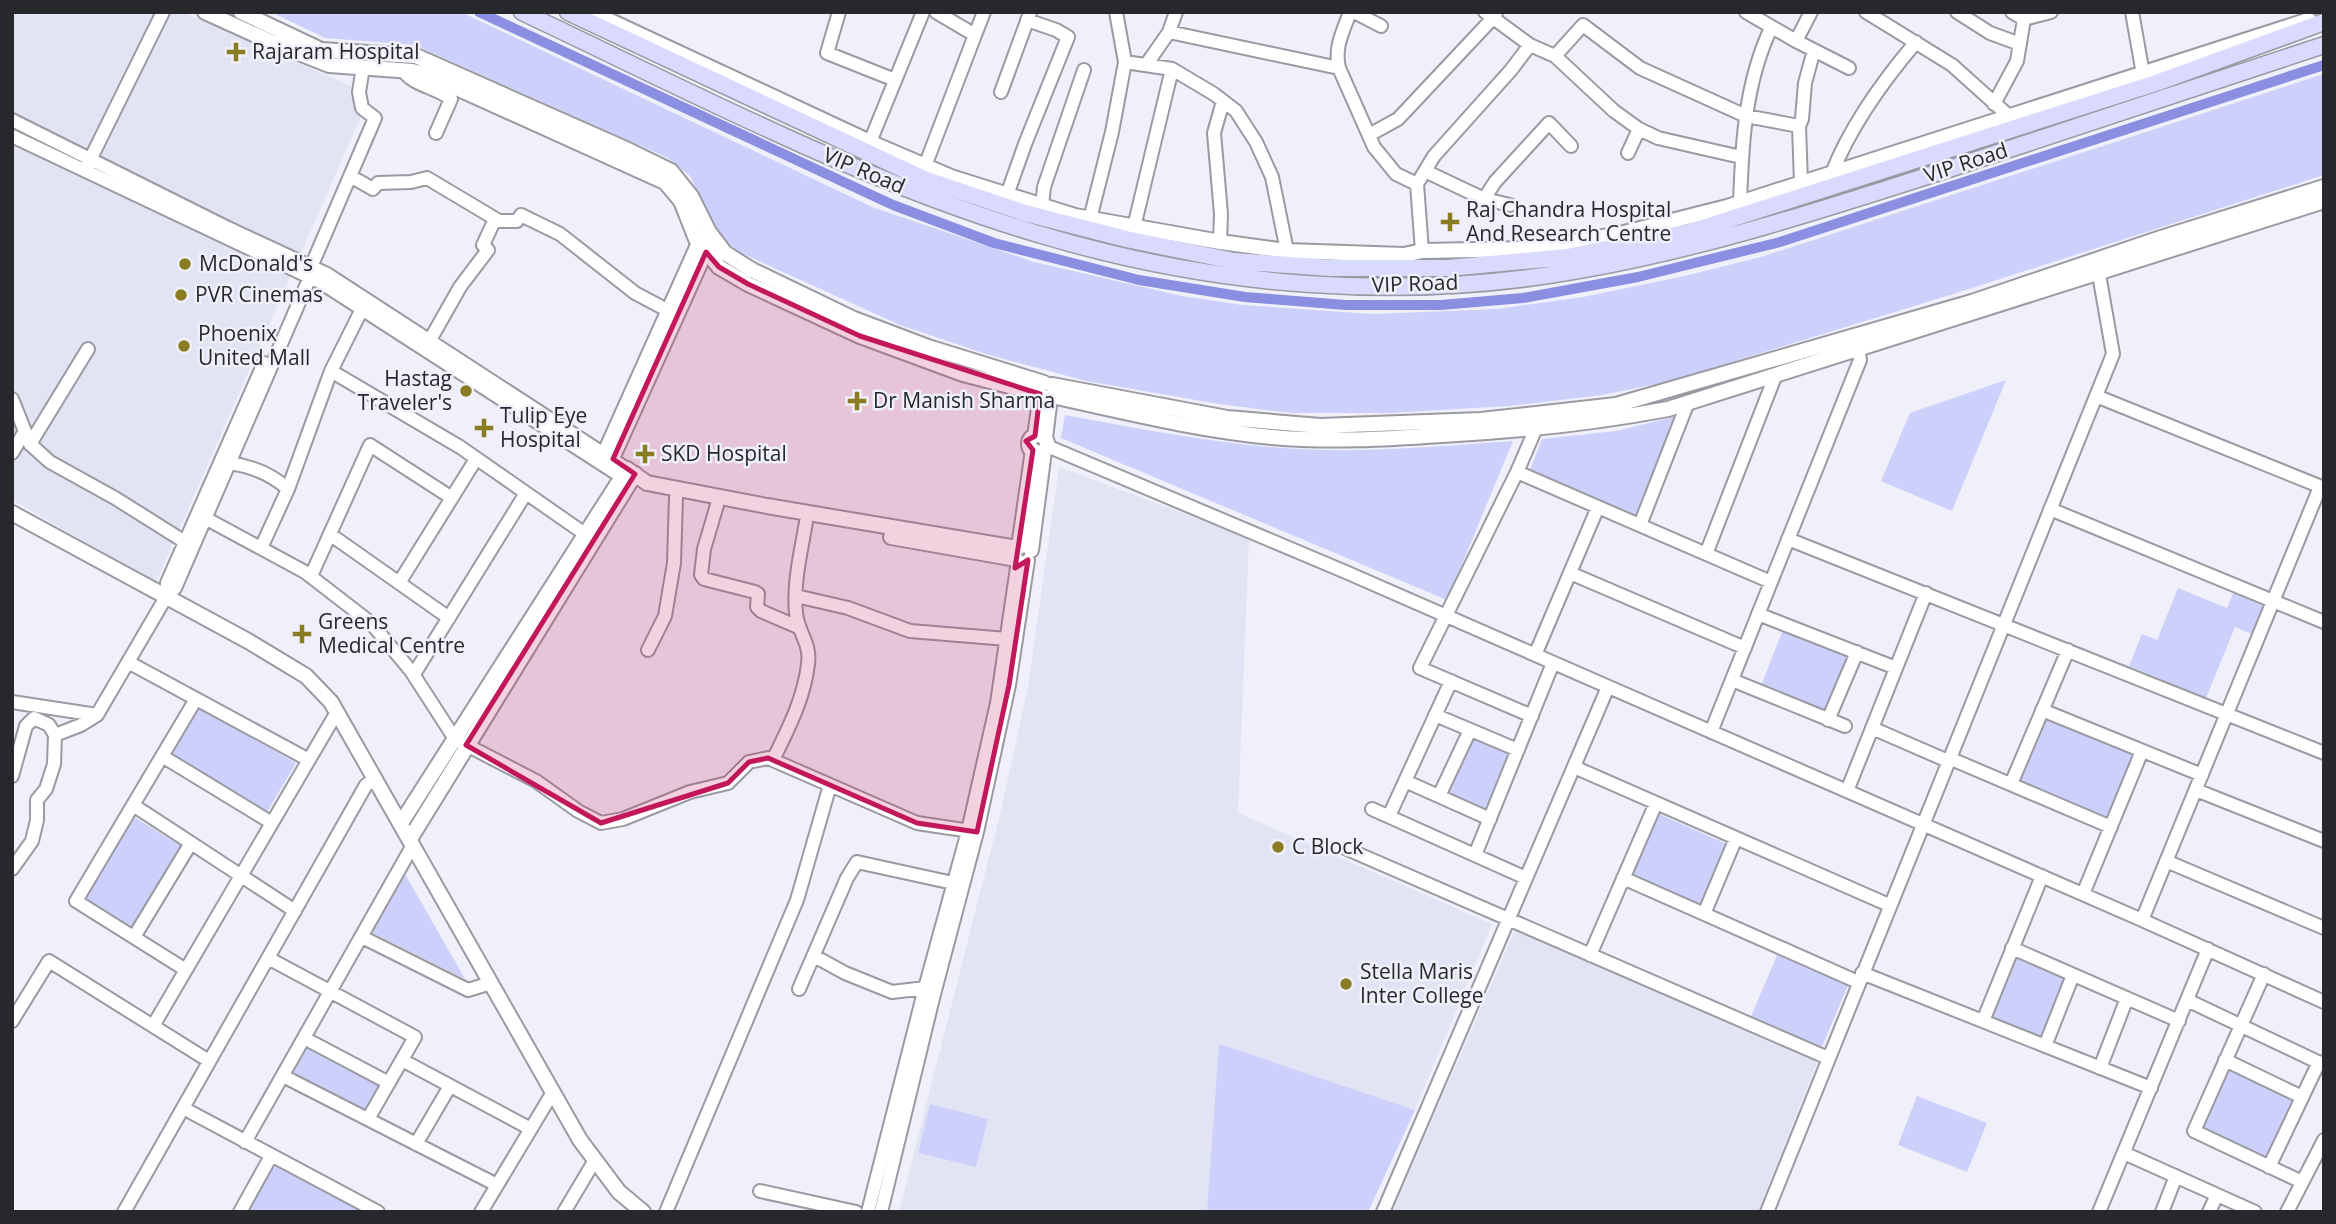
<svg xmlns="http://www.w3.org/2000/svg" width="2336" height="1224" font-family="'Open Sans',sans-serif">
<rect width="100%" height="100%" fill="#eff0f9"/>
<path fill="#e2e4f4" d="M12,12h171l170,75 14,16 -211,479 -144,-82z
M1059,467l190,71 -11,275 254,111 -77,186 -195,-65 -13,167h-308l102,-402 27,-123z
M1515,930l303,130 -60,152h-366z"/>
<path fill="#ccd0fb" d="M271,12h190l411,195 162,55 148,34 60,9 130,9 125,-5 86,-12 102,-21 76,-19 563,-183v101l-374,120 -280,86 -67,14 -94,11 -119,7h-99l-72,-9 -133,-23 -100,-27 -86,-29 -161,-73 -21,-16 -28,-60 -22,-18 -253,-113 -90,-7z
M2006,380l-54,131 -71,-30 29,-68z
M1065,415c77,14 155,30 233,34 72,4 143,-3 215,-8l-66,159 -386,-162z
M1674,417l-38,101 -107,-46 13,-33 74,-8z
M2178,588l49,20 7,-17 32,13 -12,31 -19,-8 -29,71 -77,-32 13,-32 15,6z
M1783,630l65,25 -23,57 -65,-24z
M198,707l98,56 -29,49 -98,-56z
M2046,718l87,36 -27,65 -87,-36z
M1471,738l40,17 -23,55 -41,-17z
M1659,814l68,30 -28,61 -67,-30z
M134,817l47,29 -49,81 -47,-29z
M404,872l61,107 -96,-48z
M1778,953l71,30 -28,66 -71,-30z
M2016,957l49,20 -25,61 -49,-20z
M1219,1044l196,66 -47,102h-161z
M303,1045l78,39 -15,28 -77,-39z
M2231,1068l63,31 -28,59 -64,-30z
M1917,1096l70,27 -20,49 -69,-27z
M930,1104l58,15 -12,48 -58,-14z
M274,1164l92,48h-119z"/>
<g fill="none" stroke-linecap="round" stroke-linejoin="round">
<path stroke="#8b8fe1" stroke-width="10" d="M479,12l414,193 101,38 145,37 106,17 101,8h95l82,-7 115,-21 142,-35 544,-177"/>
<defs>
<path id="minor" d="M839,12l-12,41 68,27
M1350,12c-7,20 -16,35 -11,56l35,79 22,27 21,10
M1354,12l27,14
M1746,12l50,29 15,-29
M1866,12l86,53 58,52
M1957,12l33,21 30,11
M2012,12l12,7 27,-7
M2132,12l11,62
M1169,32l170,36
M975,35l9,-23
M1796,41l53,27
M1530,45l25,11 59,55 25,18 19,9 83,19
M1555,56l28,-31 57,43 106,48 53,10
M1125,62l47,7 42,25 22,17 20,31 16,35 15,74
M1146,65l23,-33 7,-20
M403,70c10,16 33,17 48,29l-15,34
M1001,92l29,-79
M1994,104l23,-43 7,-42
M12,120l216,108 99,46 300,195
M1369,135l29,-16 95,-101 3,-5
M12,136l308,146 302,195
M870,142l53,-130
M1628,153l11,-24
M88,164l75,-152
M925,166l50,-131 -39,-23
M1425,171l59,28 26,6
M1832,173c19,-48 50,-91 84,-131
M350,176l23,13 5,-6 33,-1 16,-4 72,43h18l4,-6 39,19 75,59 32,17
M1801,183l-2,-57 3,-7 3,-36 9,-33
M1007,195l18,-51 43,-107 -12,-7 -29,-10
M1484,199l11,-17 54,-59 22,23
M1740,203c2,-60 5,-120 31,-175
M1042,206l2,-19 40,-117
M1090,219l22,-87 13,-70 -9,-50
M1134,227l38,-158
M1220,242l1,-28 -7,-81 9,-32
M1422,251l-5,-67 17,-28 77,-86 19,-25 -45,-33
M430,340l30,-53 28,-37 -5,-5 12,-26
M331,371l129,76 125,87
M2096,396l228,92
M12,399l18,45 20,18 65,36 70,44
M30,444l58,-95
M1047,446l301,127 794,347 182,82
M12,453l13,-22
M601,459l100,-223
M229,463c23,3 42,11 59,26
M611,463l99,-219
M1517,472l254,110
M717,505l-13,44 -3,26 3,4 51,13 3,2 -1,13 4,4 37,16
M2050,509l274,113
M205,518l100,54 66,51 40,48 44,68 81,42 42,30 23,12 22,-4 67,-27 38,-9 21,-21 19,-4 149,65 60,9 -44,166 -52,214
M1640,525l48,-123
M331,535l118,83
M1788,539l536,214
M261,548l27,-59 43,-118 31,-62
M1706,554l70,-180
M1570,573l175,75
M311,576l59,-131 82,53
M399,583l77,-124
M796,596l52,12 62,23 97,8
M166,597l1,-14 97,-220
M1758,614l138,54
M648,650l17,-34 9,-53 2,-66
M1535,655l63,-148
M128,662l181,98
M414,674l112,-181
M1732,680l113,46
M12,702l85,13 69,-118 9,-9 135,-311 1,-10 64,-149 -13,-10 -3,-16 4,-25
M2042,710l160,65
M1435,715l83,35
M1532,716l-112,-48 97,-196 19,-44
M1828,720l29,-68
M1872,728l76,33
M1711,732l149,-372 -2,-12
M55,735l26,-10 16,-10
M162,756l110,67
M1949,758l162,69
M773,760c15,-31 31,-61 35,-96 3,-21 -10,-31 -12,-51 -3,-30 5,-61 10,-91
M1574,767l315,138
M12,776l14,-50 8,-8 15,7 6,10 -1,29 -8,25 -9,11v20l-5,21 -20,28
M1405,781l85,38
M2011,784l57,-134
M2196,790l128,51
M1847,791l79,-198
M1439,796l31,-66
M133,805l162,106
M1372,809l154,69
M1389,816l62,-135
M977,832l32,-147 19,-125
M1347,849l481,209
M1475,855l78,-192
M2166,861l158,67
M1623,878l235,104
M2083,894l59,-143
M1704,914l32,-76
M2142,920l178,-433
M134,937l57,-94
M362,937l106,53 23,-7
M2012,948l167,73
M1590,955l66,-152
M814,956l31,17 47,19 33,-4
M268,958l147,79 -47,82
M186,970l-110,-69 120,-202
M1862,973l289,115
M2264,974l-70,157 108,51
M799,989l48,-111 10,-16 96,21
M2187,1000l137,65
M12,1021l37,-60 160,100
M1983,1021l59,-145
M153,1026l184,-314
M304,1038l85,45
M2045,1046l28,-71
M402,1060l129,69
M2225,1060l77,37
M2100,1068l27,-70
M283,1076l214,109
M183,1108l195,104
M245,1142l168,-297
M416,1144l34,-58
M2124,1153l131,59
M2269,1167l50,-105
M760,1191l96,21
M124,1212l242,-427 10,-6
M240,1212l31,-56
M481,1212l72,-120
M564,1212l31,-52
M666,1212l131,-312 33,-115
M868,1212l57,-224 43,-157 29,-128 21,-142
M1383,1212l225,-525
M1767,1212l346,-858 -16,-91
M2099,1212l109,-263
M2162,1212l14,-36
M2209,1212l8,-17
M2287,1212l37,-72"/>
<path id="tertiary" d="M205,12l66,30 58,23 83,6 16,4 237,107 16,19 15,38 23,28 29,17 112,52 103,38 77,20
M241,12l80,38 95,6 212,94 43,21 20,25 18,36 16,21 27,17 102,49 74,28 116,36
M591,12l283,132 77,33 124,39 145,26 67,9 117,4 18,-4 106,-2 88,-14 111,-28 582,-187
M1052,385l175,33 93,8 161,-6 135,-15 356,-103 189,-64 163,-51
M1052,396c73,16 145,34 220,41 57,5 112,2 170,-2 76,-4 151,-12 226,-26l656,-208
M1029 444a9 9 0 1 1 18 0a9 9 0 1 1-18 0Z
M1035,436l6,-41
M1045,438l5,-41
M12,513l236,128 58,35 25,26 249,438 39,52 24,20
M891,537l125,22
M1019,547l14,-97
M1031,550l13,-99
M401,823l226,-354 20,14 120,23 250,42
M410,839l225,-365"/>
<path id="secondary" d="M522,12c172,81 341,171 523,224 172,51 358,66 535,34 125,-22 245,-61 366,-100 126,-41 252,-83 378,-125
M568,12l356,167 101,34 101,26 108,22 96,7h118l119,-11 123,-25 466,-149 168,-61"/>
</defs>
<use href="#minor" stroke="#999aa2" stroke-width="16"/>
<use href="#tertiary" stroke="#999aa2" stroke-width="18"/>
<use href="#secondary" stroke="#999aa2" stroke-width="19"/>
<use href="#minor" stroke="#fff" stroke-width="12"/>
<use href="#tertiary" stroke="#fff" stroke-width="14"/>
<use href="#secondary" stroke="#dadaff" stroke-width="16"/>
</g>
<path fill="#c2185b" fill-opacity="0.2" stroke="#c2185b" stroke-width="5" stroke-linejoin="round" d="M706,252l13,15 29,17 112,52 180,58 -5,42 -9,5 7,9 -18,118 13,-8 -19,125 -32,147 -60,-9 -149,-65 -19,4 -21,21 -127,40 -135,-78 169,-271 -22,-15z"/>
<g fill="#897c22" stroke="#eff0f9" stroke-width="2.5">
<path d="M232.5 41.5h7v7h7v7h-7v7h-7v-7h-7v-7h7z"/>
<path d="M1446.5 211.5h7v7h7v7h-7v7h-7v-7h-7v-7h7z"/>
<circle cx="185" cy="264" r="7"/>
<circle cx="181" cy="295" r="7"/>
<circle cx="184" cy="346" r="7"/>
<circle cx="466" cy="391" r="7"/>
<path d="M853.5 390.5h7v7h7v7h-7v7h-7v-7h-7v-7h7z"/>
<path d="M480.5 417.5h7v7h7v7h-7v7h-7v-7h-7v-7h7z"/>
<path d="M641.5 443.5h7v7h7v7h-7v7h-7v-7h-7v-7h7z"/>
<path d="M298.5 623.5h7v7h7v7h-7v7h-7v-7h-7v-7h7z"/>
<circle cx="1278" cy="847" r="7"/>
<circle cx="1346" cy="984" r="7"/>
</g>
<g text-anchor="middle" stroke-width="5" stroke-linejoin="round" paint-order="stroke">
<g font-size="21" fill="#27282b" stroke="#eff0f9" text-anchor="start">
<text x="252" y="59">Rajaram Hospital</text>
<text x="1466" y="217">Raj Chandra Hospital<tspan x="1466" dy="24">And Research Centre</tspan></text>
<text x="199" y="271">McDonald's</text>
<text x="195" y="302">PVR Cinemas</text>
<text x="198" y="341">Phoenix<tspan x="198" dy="24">United Mall</tspan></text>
<text x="452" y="386" text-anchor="end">Hastag<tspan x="452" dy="24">Traveler's</tspan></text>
<text x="873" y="408">Dr Manish Sharma</text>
<text x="500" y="423">Tulip Eye<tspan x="500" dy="24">Hospital</tspan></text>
<text x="661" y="461">SKD Hospital</text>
<text x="318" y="629">Greens<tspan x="318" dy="24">Medical Centre</tspan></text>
<text x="1292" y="854">C Block</text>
<text x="1360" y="979">Stella Maris<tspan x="1360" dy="24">Inter College</tspan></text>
</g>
<g font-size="21" fill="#27282b" stroke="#eff0f9">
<text transform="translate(1966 163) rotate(-18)" y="7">VIP Road</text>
<text transform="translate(864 171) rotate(23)" y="7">VIP Road</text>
<text transform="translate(1415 284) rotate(-2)" y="7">VIP Road</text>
</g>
</g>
<rect width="2336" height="1224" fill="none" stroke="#27282b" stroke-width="28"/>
</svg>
